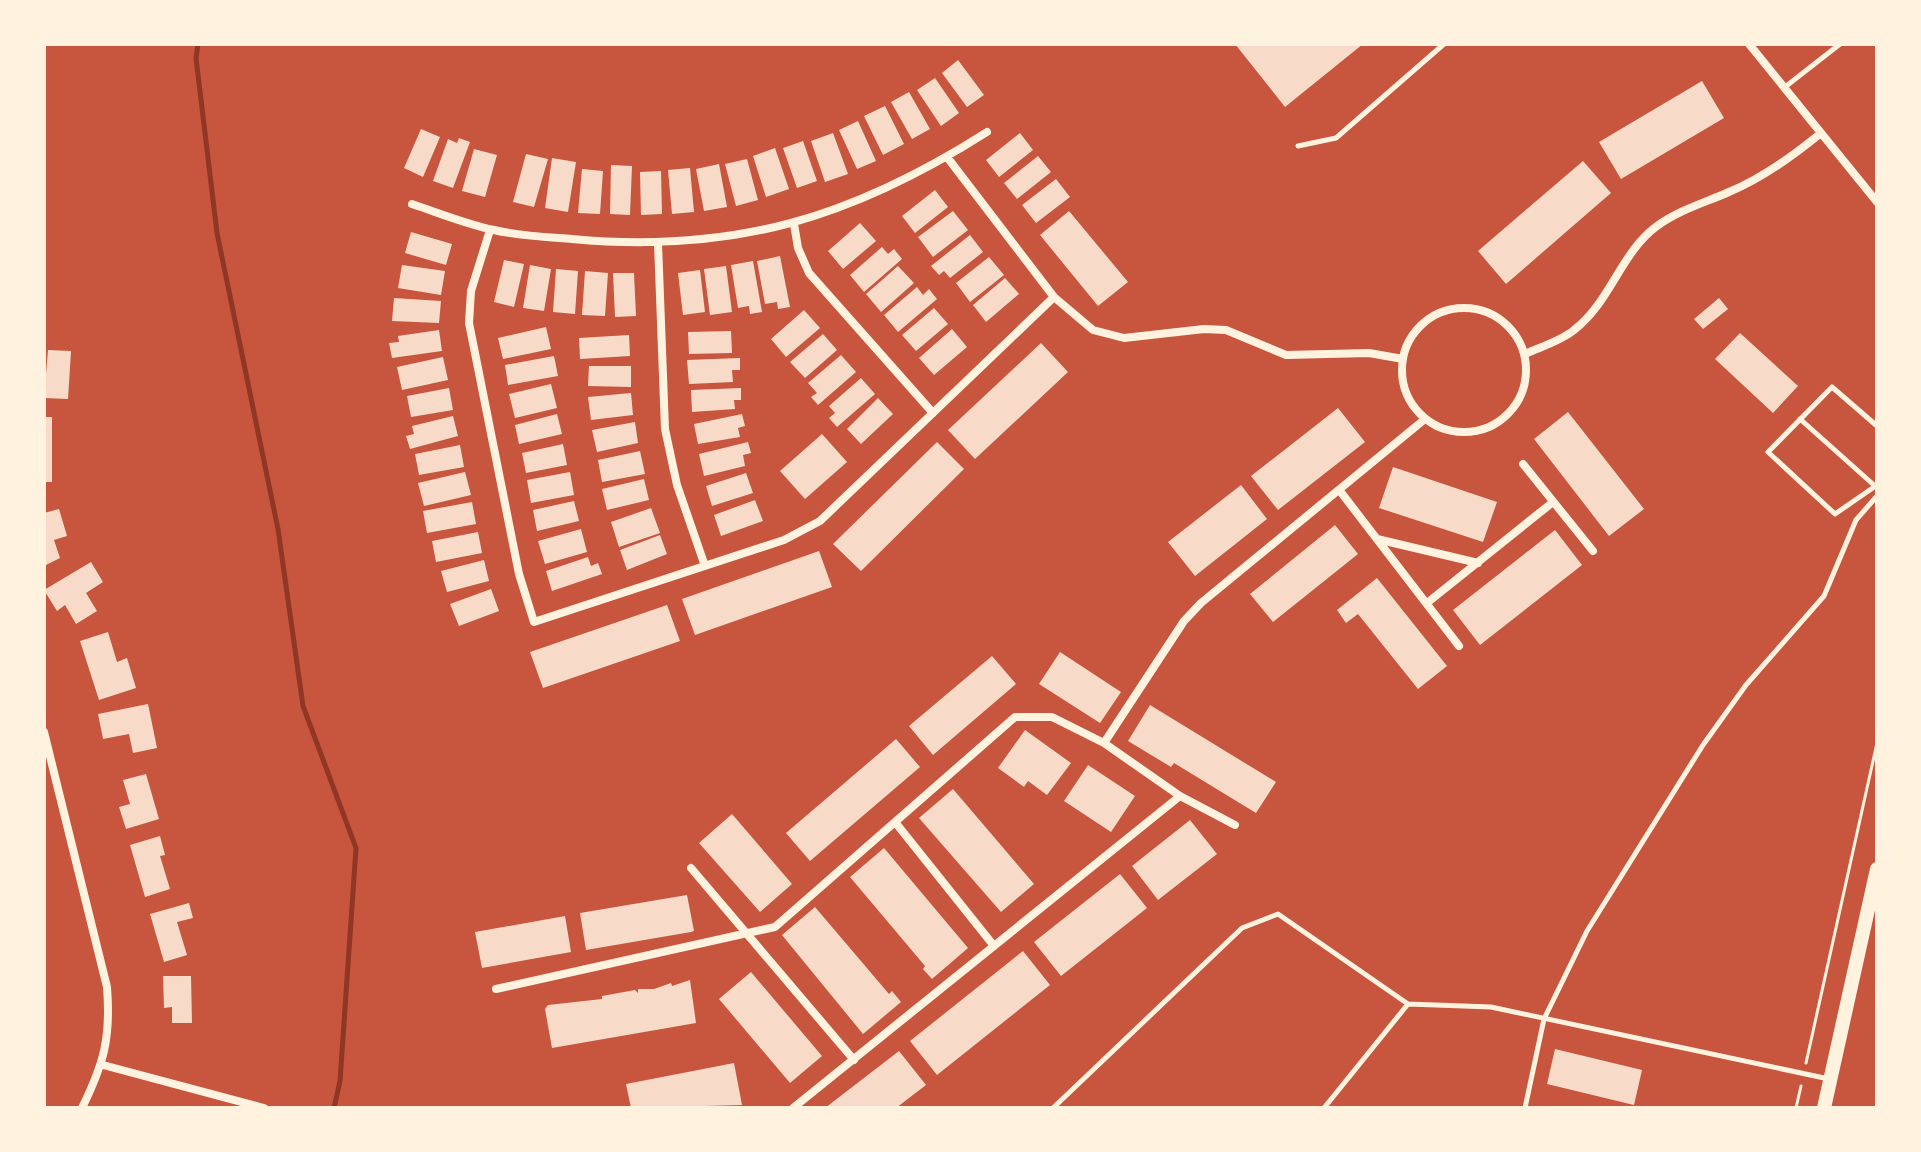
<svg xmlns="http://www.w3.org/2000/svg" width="1921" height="1152" font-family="'Crimson Pro',serif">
<rect width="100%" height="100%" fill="#c8553d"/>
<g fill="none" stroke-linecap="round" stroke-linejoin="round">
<path stroke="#8f3625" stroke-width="5" d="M198,44l-2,14 21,175 61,296 25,177 53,142 -16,233 -6,27"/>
</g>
<path fill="#f7dbc8" d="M1235,44h128l-78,63z
M958,60l26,35 -17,12 -25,-34z
M935,78l24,35 -18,13 -24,-36z
M1702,81l22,37 -103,61 -22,-37z
M909,92l21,37 -18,10 -21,-37z
M885,106l19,38 -21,11 -19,-39z
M858,121l18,40 -19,8 -18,-39z
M421,129l19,8 -17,40 -19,-9z
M833,133l15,41 -23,8 -14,-41z
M1020,133l13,17 -34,27 -13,-17z
M459,138l11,4 -17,46 -20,-7 15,-42 9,4z
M803,141l14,40 -20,7 -14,-40z
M775,148l14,41 -23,8 -13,-41z
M474,149l23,6 -12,42 -23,-6z
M526,154l22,5 -14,48 -21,-5z
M1038,156l13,16 -34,27 -13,-16z
M552,158l24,4 -8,50 -23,-4z
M747,159l11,41 -22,6 -11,-42z
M1583,161l28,32 -105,91 -28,-33z
M719,164l8,43 -23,4 -8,-42z
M611,165l21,1 -2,49 -20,-1z
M690,168l4,44 -22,2 -4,-44z
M582,169l21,2 -3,43 -22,-1z
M661,171l1,43 -21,1 -1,-43z
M1056,179l14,18 -34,26 -14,-18z
M935,190l13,17 -33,26 -13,-17z
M953,211l15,19 -35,27 -15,-20z
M1069,211l59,71 -30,24 -58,-71z
M860,223l16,18 -33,28 -15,-18z
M411,232l41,12 -6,21 -41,-12z
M970,235l13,17 -33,26 -6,-7 -5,4 -8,-9z
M882,247l6,7 6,-5 8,10 -38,33 -14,-17z
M780,256l10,51 -12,2 -1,-7 -12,2 -8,-43z
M989,257l15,18 -34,27 -14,-19z
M504,260l20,4 -10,43 -20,-5z
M753,261l9,51 -12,2 -1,-8 -11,2 -7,-43z
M402,265l43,6 -4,24 -43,-7z
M530,265l21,4 -7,42 -21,-3z
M726,266l6,46 -22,3 -6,-46z
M898,266l16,17 -33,29 -15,-18z
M556,269l22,2 -3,43 -22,-2z
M700,270l5,42 -22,3 -5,-42z
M585,271l23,2 -3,43 -23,-1z
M613,273h21l2,43 -21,1z
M1005,278l14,16 -33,28 -13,-17z
M917,287l6,8 6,-6 8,10 -39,33 -14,-17z
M394,298l47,3 -2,22 -47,-2z
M1719,298l9,11 -25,20 -9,-10z
M934,308l14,16 -32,27 -14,-16z
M804,310l16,18 -34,29 -15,-18z
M546,327l5,22 -48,10 -5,-21z
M952,329l15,18 -33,28 -15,-17z
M439,330l3,21 -50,7 -3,-15 10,-1 -1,-6z
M731,331l1,22 -43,1 -1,-22z
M1740,333l58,53 -25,27 -58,-54z
M823,334l14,16 -32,28 -15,-16z
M629,335l1,21 -50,3 -1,-21z
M1041,343l27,29 -93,87 -27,-29z
M48,350l23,1 -3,48 -24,-1z
M841,355l15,17 -38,33 -7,-8 6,-4 -9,-10z
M554,356l4,20 -50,9 -3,-20z
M443,357l5,23 -46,10 -5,-23z
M740,358v12h-8l1,12 -44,2 -2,-24z
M589,366h42v21l-43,-1z
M861,378l14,16 -38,33 -8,-9 6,-5 -6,-7z
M551,384l6,24 -42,10 -6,-24z
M449,388l4,22 -42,7 -4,-21z
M741,388v12h-7l1,9 -43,3 -1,-22z
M631,393l2,22 -42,5 -3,-23z
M878,398l15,16 -32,30 -14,-15z
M1338,408l27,34 -87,68 -27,-34z
M1568,412l76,97 -35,27 -75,-97z
M557,414l5,20 -43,10 -4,-19z
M742,414l3,12 -7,2 2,9 -42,7 -4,-20z
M453,416l5,20 -48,13 -4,-13 8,-2 -2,-8z
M44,417h8v65h-8z
M635,422l3,21 -41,9 -5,-22z
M822,434l25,28 -42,37 -25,-28z
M748,442l3,11 -8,2 2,11 -41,10 -5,-22z
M937,442l27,27 -103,102 -28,-27z
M563,444l4,21 -41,8 -4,-20z
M460,445l4,22 -45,8 -4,-21z
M640,451l5,23 -43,8 -4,-22z
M1393,467l104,35 -14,40 -104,-34z
M465,472l6,23 -47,11 -6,-23z
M570,472l4,23 -43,8 -4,-23z
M746,473l7,20 -41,13 -6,-20z
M644,479l5,21 -42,10 -5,-21z
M1241,485l26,34 -72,57 -27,-34z
M755,500l8,21 -42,15 -7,-21z
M574,501l5,20 -42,10 -4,-21z
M472,502l4,22 -49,9 -4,-22z
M651,508l9,25 -41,14 -8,-25z
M59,509l8,27 -13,4 6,18 -16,8v-53z
M1335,525l23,29 -85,68 -23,-28z
M581,529l6,23 -42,12 -7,-23z
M1555,530l27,35 -102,80 -27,-35z
M478,532l4,21 -46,9 -4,-21z
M660,535l7,19 -40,16 -7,-20z
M819,551l13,36 -137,48 -13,-36z
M588,557l3,9 7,-3 4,11 -50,17 -6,-20z
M484,560l5,21 -42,11 -6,-21z
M91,562l12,20 -17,11 11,18 -21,13 -11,-19 -8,6 -13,-21z
M1377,578l70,88 -29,23 -60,-75 -12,9 -9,-13z
M491,589l8,22 -40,15 -9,-22z
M667,605l13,36 -137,47 -13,-36z
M108,632l9,30 10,-4 9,30 -37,12 -19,-59z
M1060,652l61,40 -21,31 -61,-39z
M992,656l24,28 -83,71 -24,-29z
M148,704l9,44 -24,5 -4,-19 -26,5 -5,-25z
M1150,705l126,77 -20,31 -82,-50 -3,4 -43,-26z
M1025,730l46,33 -24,32 -19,-14 -4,6 -26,-19z
M896,739l24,28 -110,94 -24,-28z
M1088,765l47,31 -24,36 -47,-31z
M146,774l13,45 -33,10 -7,-22 11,-3 -7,-24z
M953,789l81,95 -33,28 -82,-94z
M732,814l60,70 -32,28 -61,-69z
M1190,820l27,34 -59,46 -26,-34z
M160,836l5,19 -5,1 10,33 -25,8 -15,-52z
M884,848l84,100 -36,31 -9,-10 2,-3 -75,-89z
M1120,874l27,34 -86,68 -27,-34z
M687,895l7,36 -3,1 -105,18 -6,-37z
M189,903l4,15 -16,4 10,33 -23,7 -14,-48z
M815,907l74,87 3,-3 9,11 -38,32 -81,-99z
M565,916l6,36 -89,16 -7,-36z
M1023,951l27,34 -113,90 -27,-34z
M751,972l71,84 -32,27 -71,-84z
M163,976h28l1,47h-20v-16l-8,1z
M690,980l6,43 -144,25 -7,-39 3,-4 54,-6v-3l33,-6 3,3v-4h16l17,-6 1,3z
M1555,1049l87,21 -8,35 -87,-21z
M899,1051l27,34 -30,23h-71z
M734,1063l8,42 -111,3 -5,-24z"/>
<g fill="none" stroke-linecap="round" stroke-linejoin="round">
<path stroke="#fff3e0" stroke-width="3" d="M1806,1063l71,-320
M1796,1108l5,-22"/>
<path stroke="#fff3e0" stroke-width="5" d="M1785,87l55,-43
M1298,146l38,-8 108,-94
M1800,419l75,67
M1877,426l-45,-39 -64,65 67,62 42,-29
M1053,1108l189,-180 36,-14 130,90 83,3 338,72
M1324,1108l84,-104
M1525,1108l19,-89 43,-88 116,-186 43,-60 78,-89 32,-76 21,-24"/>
<path stroke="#fff3e0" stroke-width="8" d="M1749,44l128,158
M947,157l107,140 39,33 31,8 80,-9 22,1 60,25 83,-2 34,6
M412,204c27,9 54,20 82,26 25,6 52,7 78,9 161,15 280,-21 415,-107
M794,224l4,24 11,25 124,140
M490,230l-19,61 -2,32 50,251 15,48 250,-82 36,-19 234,-224
M658,243l7,186 12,56 28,81
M1402 370a62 62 0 1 1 124 0a62 62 0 1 1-124 0Z
M1525,354c15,-7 36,-13 49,-24 36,-27 47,-78 83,-104 22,-16 47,-23 72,-34 34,-14 64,-36 92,-59
M1523,464l70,87
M1340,491l119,155
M1377,539l101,24
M1427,603l126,-101
M44,732l63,255c4,51 -3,76 -25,121
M1104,743l80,-122 17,-18 224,-184
M895,822l99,124
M691,868l163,192
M496,989l279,-62 240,-210h37l52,26 76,53 55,29
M103,1065l161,43
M793,1108l387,-312"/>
<path stroke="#fff3e0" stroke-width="14" d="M1824,1108l53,-239"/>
</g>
<rect width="1921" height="1152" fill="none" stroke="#fff3e0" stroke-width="92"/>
</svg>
